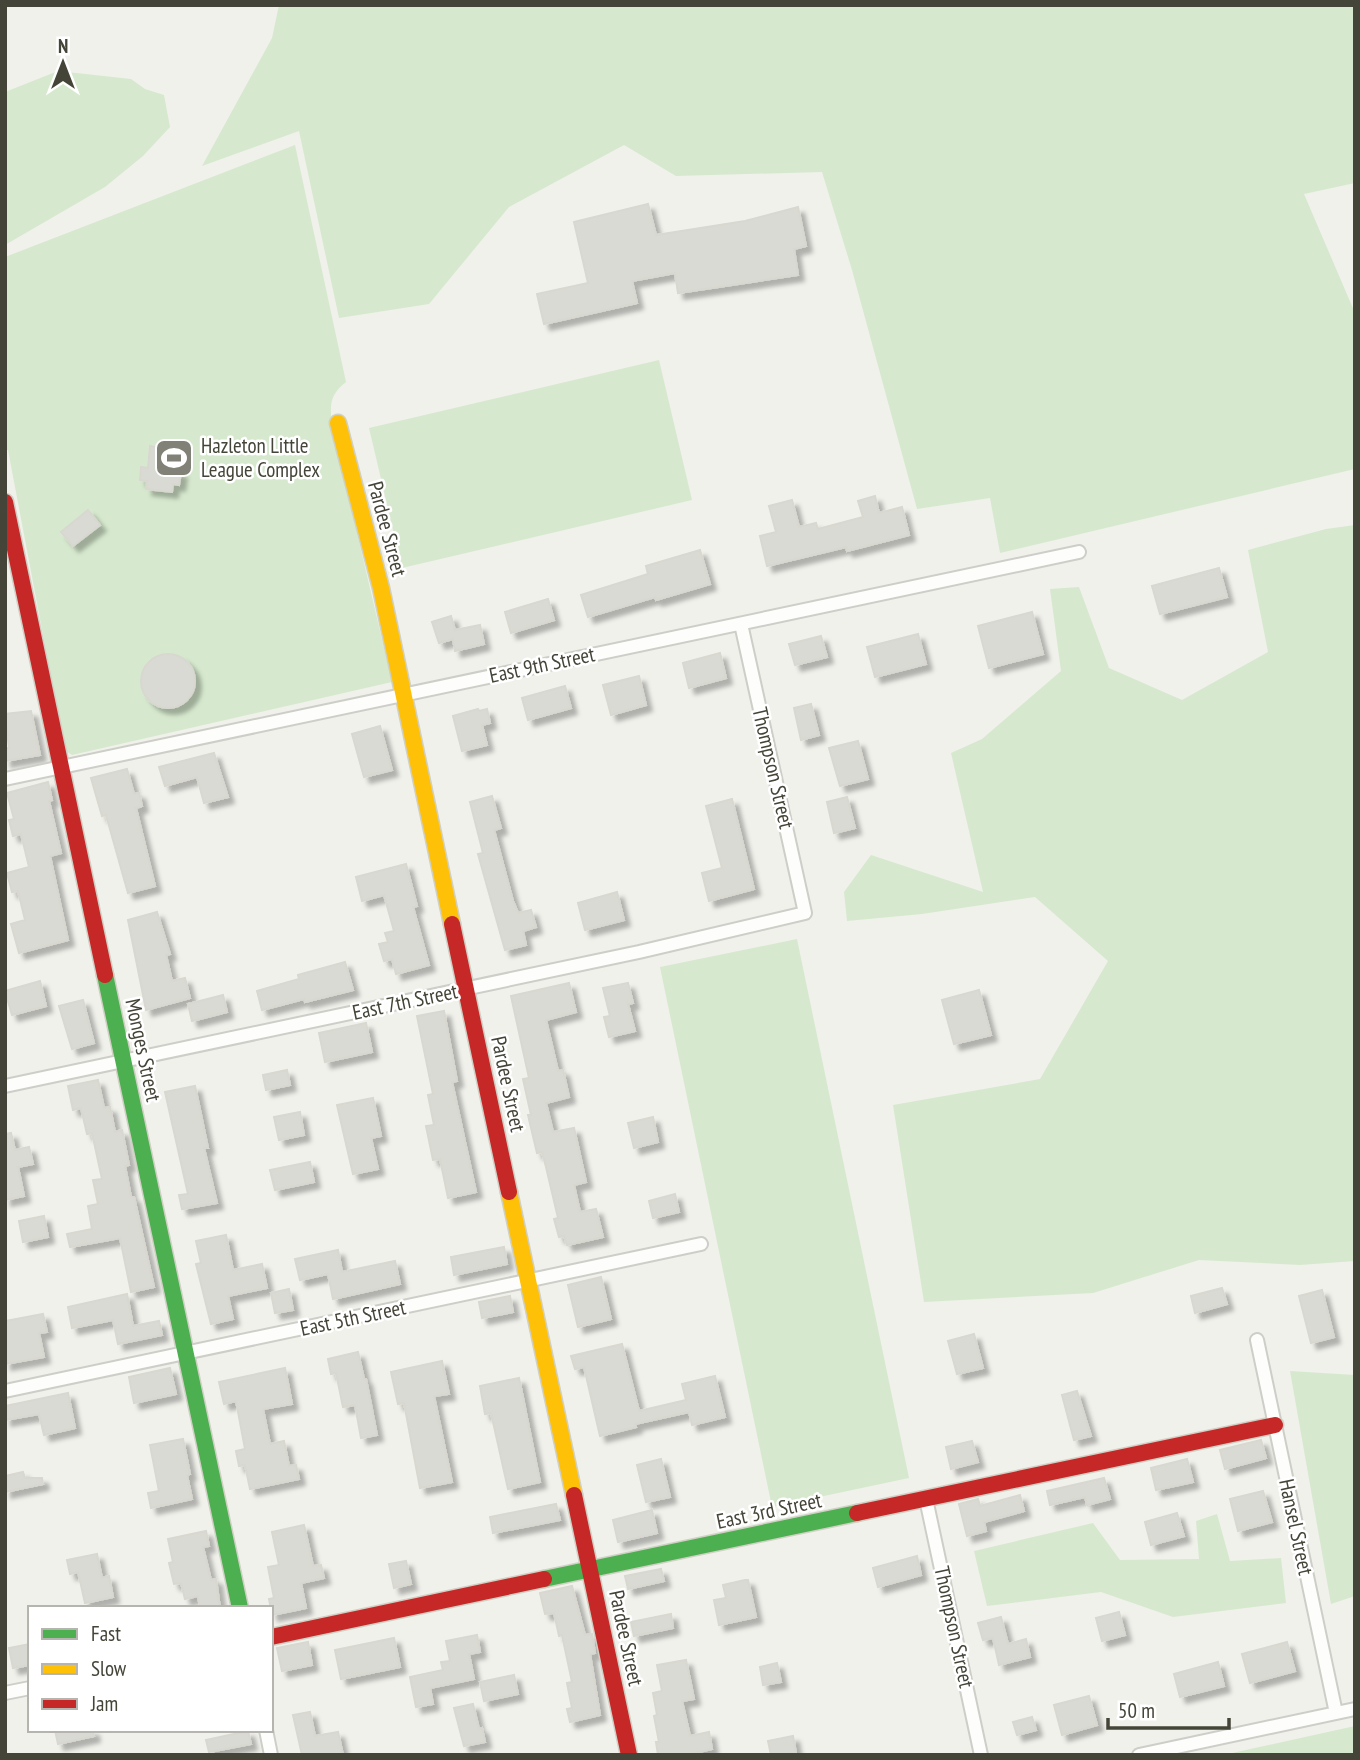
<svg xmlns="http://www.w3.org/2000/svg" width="1360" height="1760" font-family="'PT Sans Narrow',sans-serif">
<defs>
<filter id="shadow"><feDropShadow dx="6" dy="6" stdDeviation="2" flood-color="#0004"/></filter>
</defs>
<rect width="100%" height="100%" fill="#f0f1eb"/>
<path fill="#d6e9ce" d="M279,5h1076v178l-51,11 51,119v156l-355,84 -10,-55 -73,11 -65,-239 -30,-98 -146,4 -52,-31 -115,62 -80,97 -90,14 -40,-187 -97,35 70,-128z
M58,71l73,8 14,10 19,6 6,32 -27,29 -38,31 -100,58v-153z
M295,145l51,237c-17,13 -16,24 -14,44l60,256 -320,73 -6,-4 -2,-5 -56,-296h-3v-193z
M659,360l33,140 -290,68 -33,-140z
M1355,525v736l-55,4 -101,-5 -106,33 -169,9 -31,-197 147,-26 68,-118 -73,-64 -113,17 -75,7 -3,-29 27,-37 112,37 -32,-139 31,-14 79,-68 -11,-82 29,-2 30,81 73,32 86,-48 -20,-102 78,-21z
M797,939l112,539 -137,29 -112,-540z
M1290,1371l65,4v221l-24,8z
M1217,1514l13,47 51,-3 5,45 -113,14 -72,-25 -114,14 -13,-55 119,-28 27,37 79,-1 -3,-38z
M1355,1726v29h-132z"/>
<path fill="#dadad4" stroke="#d8d8d1" stroke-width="2" filter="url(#shadow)" d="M648,204l8,31 89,-14 53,-14 8,39 -12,3 4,26 -120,18 -3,-20 -43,8 5,22 -93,21 -7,-30 51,-11 -14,-61z
M150,446l27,4 -3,21 7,1 -2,13 -6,-1 -1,8 -26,-3 1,-8 -7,-1 1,-13 7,1z
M875,496l4,17 23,-6 7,28 -62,16 -1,-4 -79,19 -7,-30 16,-4 -7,-26 23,-6 7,27 17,-4 2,6 45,-12 -5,-16z
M88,510l12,15 -27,21 -12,-14z
M700,550l10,34 -54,16 -1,-3 -67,20 -7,-22 67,-21 -2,-8z
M1219,568l8,29 -67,17 -8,-28z
M548,599l6,21 -43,13 -6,-21z
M1032,612l11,42 -54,14 -11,-42z
M451,616l4,14 25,-5 4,19 -29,7 -2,-12 -14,4 -7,-21z
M918,634l8,30 -51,13 -8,-30z
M821,636l6,21 -32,8 -6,-21z
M720,653l6,25 -37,10 -6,-25z
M141 681a27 27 0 1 1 54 0a27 27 0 1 1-54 0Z
M639,676l7,29 -35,10 -8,-30z
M565,686l6,22 -43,12 -6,-22z
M811,704l8,31 -18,5 -7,-32z
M478,709l1,2 8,-2 3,14 -8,2 5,20 -25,6 -9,-35z
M31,711l9,44 -35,6v-13h4l-4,-34z
M380,726l12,44 -28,7 -12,-43z
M858,741l10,38 -28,7 -11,-38z
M214,753l14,44 -24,6 -7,-26 -32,9 -6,-19z
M127,769l7,25 5,-1 3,13 -6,2 19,78 -27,7 -22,-78 -4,1 -11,-38z
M48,782l4,18 -3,1 12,52 -11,3 18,84 -49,13 -8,-29 14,-4 -7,-29 -6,1 -5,-19 22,-6 -8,-33 -8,2 -4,-16 5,-1 -7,-26z
M492,796l9,32 -7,2 19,71 5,12 13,-3 5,17 -13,4 3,14 -21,5 -27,-96 5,-1 -13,-51z
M847,797l8,31 -21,5 -7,-31z
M732,799l22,90 -45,12 -7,-28 20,-5 -16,-62z
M406,864l11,42 -4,1 16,58 -33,9 -4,-15 -8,2 -5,-17 9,-2 -3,-9 9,-2 -10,-36 -22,6 -6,-24z
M617,892l7,28 -39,10 -7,-27z
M157,912l13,42 -4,1 6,26 13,-3 5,20 -44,12 -18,-90z
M345,962l8,28 -48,12 -1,-3 -42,11 -5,-19 42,-12 -1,-4z
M40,981l6,25 -34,9 -7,-24z
M569,983l7,29 -30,8 12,51 5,-1 6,27 -23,6 7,29 21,-4 12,54 -12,3 6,27 16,-3 7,28 -36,8 -3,-9 -5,1 -5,-18 4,-1 -12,-51 -4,-15 -5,1 -9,-38h3l-8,-36 6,-1 -18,-82z
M628,983l5,20 -5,1 7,27 -26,6 -5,-20 6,-1 -7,-28z
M979,990l12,45 -37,9 -12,-44z
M223,995l4,17 -35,9 -4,-17z
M83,1000l11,43 -22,6 -13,-43z
M444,1011l13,70 -5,1 24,110 -28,6 -8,-39 -7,1 -7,-34 8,-1 -6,-30 5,-1 -16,-78z
M366,1023l6,29 -47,10 -6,-29z
M287,1070l3,15 -24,5 -3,-15z
M98,1080l6,28 6,-1 5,25 7,-2 7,35 -4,1 6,31h3l20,90 -23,5 -11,-54 -50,9 -3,-13 25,-5 -4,-23 10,-2 -5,-24 9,-1 -10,-46 -5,1 -6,-26 -8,2 -5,-24z
M195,1086l13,62h-4l13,55 -35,6 -3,-14 9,-1 -23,-102z
M373,1098l8,38 -10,2 7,31 -25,5 -16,-69z
M300,1112l4,23 -25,5 -5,-23z
M653,1117l5,25 -24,6 -6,-25z
M11,1133l4,17 14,-3 4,17 -15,3 6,29 -19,4v-66z
M310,1162l4,20 -39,8 -5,-20z
M675,1194l4,18 -26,6 -4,-17z
M44,1216l4,21 -25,5 -4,-21z
M226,1235l7,35 29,-6 5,24 -39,8 5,23 -22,5 -15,-60 5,-1 -5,-22z
M504,1247l3,17 -53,11 -3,-18z
M338,1250l4,22 53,-11 5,23 -67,15 -5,-25 -28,6 -5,-21z
M601,1277l10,42 -33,8 -10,-42z
M1222,1288l5,16 -32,9 -4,-17z
M289,1289l4,21 -18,3 -4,-20z
M1322,1290l12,47 -23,6 -12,-47z
M127,1294l6,32 26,-5 3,14 -44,9 -5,-24 -41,8 -4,-21z
M510,1296l3,16 -31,6 -3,-16z
M43,1314l4,18 -8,1 5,24 -39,7v-43z
M974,1334l9,34 -26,6 -9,-33z
M622,1344l17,67 47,-11 -4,-16 33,-8 10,41 -33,8 -3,-13 -54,12 1,3 -36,9 -16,-69 -9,2 -4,-13z
M358,1352l6,27h2l11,56 -16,3 -6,-33 -12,2 -7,-34 -5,1 -3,-15z
M442,1361l7,33 -15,2 18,86 -32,6 -16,-85 -6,1 -7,-32z
M170,1368l6,26 -42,9 -5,-26z
M285,1368l7,36 -29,5 7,35 14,-3 5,25 7,-1 3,14 -49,10 -5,-24 -6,1 -3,-15 9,-2 -9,-48 -12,3 -5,-22z
M519,1378l21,104 -32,7 -17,-76 -6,1 -5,-28z
M1077,1391l14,45 -17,4 -12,-45z
M68,1393l7,35 -31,7 -5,-21 -34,6v-14z
M183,1439l7,35 -3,1 5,24 -41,9 -3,-15 11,-2 -9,-46z
M1261,1440l5,18 -41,11 -5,-19z
M972,1441l6,21 -27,7 -5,-22z
M661,1459l9,38 -24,5 -9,-37z
M1187,1459l6,23 -37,8 -5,-22z
M23,1472l2,6h17l1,6 -38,8v-16z
M1104,1478l6,21 -23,6 -2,-8 -35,8 -3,-14z
M1263,1491l9,31 -34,9 -8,-32z
M1020,1495l4,16 -40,11 2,9 -19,5 -8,-32 19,-5 2,7z
M556,1504l4,16 -67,13 -3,-16z
M652,1510l5,23 -39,9 -5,-22z
M1177,1513l7,23 -33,9 -6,-23z
M304,1525l9,41 8,-1 3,13 -23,5 5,25 -34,7 -3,-16 5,-1 -6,-31 11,-2 -7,-33z
M206,1531l3,15 -6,1 8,33 5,-1 4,29h-20l-2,-12 -13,3 -4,-16 -7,1 -5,-21 4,-1 -5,-23z
M97,1554l5,24 7,-2 4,21 -28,6 -7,-31 -8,2 -3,-14z
M917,1556l4,19 -43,12 -5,-19z
M406,1561l5,23 -17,4 -5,-24z
M661,1569l3,12 -36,8 -3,-13z
M745,1580h3l8,37 -37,8 -5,-25 12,-2 -3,-13z
M572,1586l13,49 7,-1 3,19 -5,1 10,61 -30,7 -3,-13 5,-1 -5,-25 5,-1 -10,-47 -3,1 -5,-23 -9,1 -5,-21z
M1119,1612l6,23 -23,6 -6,-23z
M671,1614l2,14 -39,8 -3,-14z
M1001,1617l7,27 18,-5 4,18 -31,8 -6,-27 -10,2 -5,-17z
M477,1635l3,17 -11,2 5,25 -44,9 3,16 -17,3 -6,-30 33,-7 -2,-8 9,-1 -4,-20z
M394,1638l6,29 -59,12 -6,-29z
M308,1642l4,23 -30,6 -5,-23z
M1287,1642l8,29 -45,12 -8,-29z
M30,1644v21l-17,3 -4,-20z
M686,1660l8,39 -12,2 8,35 19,-4 3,17 -26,6h-28l-2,-13h3l-5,-26 3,-1 -4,-22 9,-2 -5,-26z
M1218,1662l6,24 -44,11 -6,-23z
M777,1663l4,19 -18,3 -3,-18z
M514,1675l4,19 -34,7 -4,-19z
M1089,1696l8,29 -35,10 -8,-30z
M473,1704l6,25 3,-1 3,14 -21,4 -10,-38z
M310,1712l5,24 23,-4 5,23h-41l-9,-40z
M1032,1717l4,13 -19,5 -4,-13z
M55,1730h38l1,6 -36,8z
M248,1731l3,13 -42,8 -3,-12z
M793,1736l3,17 -25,2 -3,-14z"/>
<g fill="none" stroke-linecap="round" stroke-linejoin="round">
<defs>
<path id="street" d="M5,779l1074,-227
M5,1086l634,-134 166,-39 -64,-289
M1257,1340l79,373
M5,1391l696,-147
M926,1499l55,256
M5,1693l25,-5
M266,1730l5,25
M1139,1755l216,-46"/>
<path id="fast" d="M105,975l135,633
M544,1579l313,-66"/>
<path id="slow" d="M338,423l43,165 71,336
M509,1192l65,303"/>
<path id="jam" d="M5,502l100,473
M452,924l57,268
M574,1495l55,260
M857,1513l418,-88
M271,1637l273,-58"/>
</defs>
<use href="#street" stroke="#cecec9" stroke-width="16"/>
<use href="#fast" stroke="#d0d0c5" stroke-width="19"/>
<use href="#slow" stroke="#d0d0c5" stroke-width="19"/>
<use href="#jam" stroke="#d0d0c5" stroke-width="19"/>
<use href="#street" stroke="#fdfdfc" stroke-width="12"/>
<use href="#fast" stroke="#4caf50" stroke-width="16"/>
<use href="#slow" stroke="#ffc107" stroke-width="16"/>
<use href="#jam" stroke="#c62828" stroke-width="16"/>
</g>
<defs>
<symbol id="stadium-square" viewBox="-11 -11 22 22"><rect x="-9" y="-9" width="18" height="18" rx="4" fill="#818177" stroke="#fff"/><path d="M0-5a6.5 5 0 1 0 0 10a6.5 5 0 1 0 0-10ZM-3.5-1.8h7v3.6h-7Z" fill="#fff"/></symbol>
</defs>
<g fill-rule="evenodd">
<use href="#stadium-square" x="152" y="436" width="44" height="44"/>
</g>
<g text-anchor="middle" stroke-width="5" stroke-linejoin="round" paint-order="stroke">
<g font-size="21" fill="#454438" stroke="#fff" text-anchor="start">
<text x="201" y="453">Hazleton Little<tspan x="201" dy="24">League Complex</tspan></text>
</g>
<g font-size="21" fill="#454438" stroke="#fff">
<text transform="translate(387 529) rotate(75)" y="7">Pardee Street</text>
<text transform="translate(542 665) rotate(-12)" y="7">East 9th Street</text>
<text transform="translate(773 768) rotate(77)" y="7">Thompson Street</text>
<text transform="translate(405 1002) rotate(-12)" y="7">East 7th Street</text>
<text transform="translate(143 1050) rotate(78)" y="7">Monges Street</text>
<text transform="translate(508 1084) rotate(78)" y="7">Pardee Street</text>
<text transform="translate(353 1318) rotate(-12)" y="7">East 5th Street</text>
<text transform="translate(769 1511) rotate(-12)" y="7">East 3rd Street</text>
<text transform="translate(1296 1527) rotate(78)" y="7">Hansel Street</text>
<text transform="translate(954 1627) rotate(78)" y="7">Thompson Street</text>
<text transform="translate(626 1638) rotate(78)" y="7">Pardee Street</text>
</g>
</g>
<rect width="1360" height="1760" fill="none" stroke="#454438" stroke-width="14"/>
<rect x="28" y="1606" width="245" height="126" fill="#ffffff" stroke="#b5b4af" stroke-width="2"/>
<rect x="42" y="1629" width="35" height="10" fill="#4caf50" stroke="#b5b4af" stroke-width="2"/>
<text x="91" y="1641" font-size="21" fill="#454438">Fast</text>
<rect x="42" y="1664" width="35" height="10" fill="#ffc107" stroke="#b5b4af" stroke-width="2"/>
<text x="91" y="1676" font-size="21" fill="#454438">Slow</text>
<rect x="42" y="1699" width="35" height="10" fill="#c62828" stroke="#b5b4af" stroke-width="2"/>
<text x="91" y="1711" font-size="21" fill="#454438">Jam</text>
<g transform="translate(63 63)" stroke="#ffffff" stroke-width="5" paint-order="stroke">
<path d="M0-5L12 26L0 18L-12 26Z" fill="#454438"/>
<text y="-10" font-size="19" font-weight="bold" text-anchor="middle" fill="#454438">N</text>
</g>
<path d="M1108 1718v10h121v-10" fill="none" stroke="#454438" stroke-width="3.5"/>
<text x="1118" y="1718" font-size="21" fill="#454438" stroke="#ffffff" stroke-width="5" paint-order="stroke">50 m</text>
</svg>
